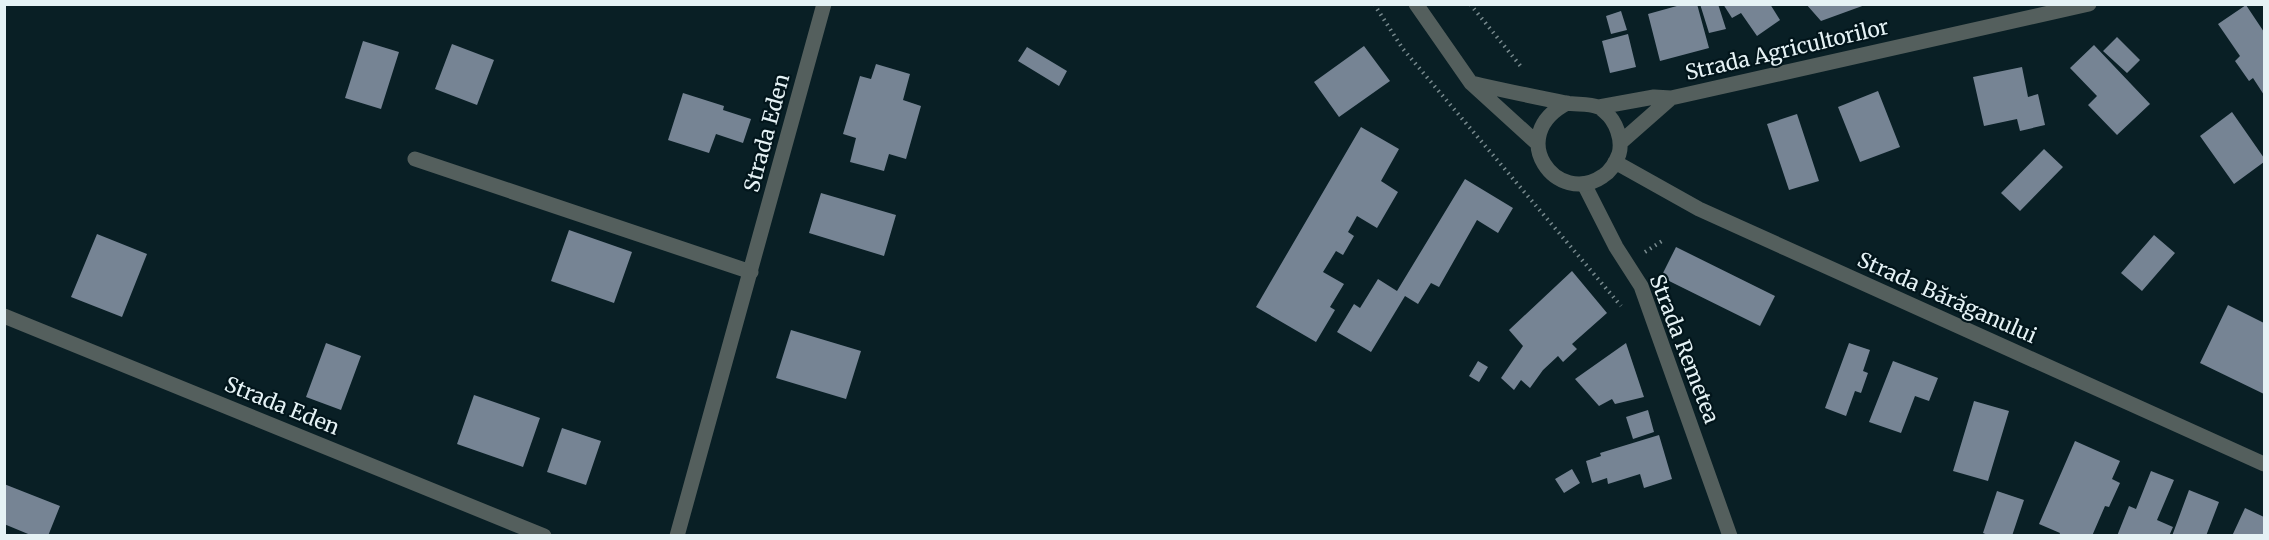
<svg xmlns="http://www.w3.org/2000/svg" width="2269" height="540" font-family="Merriweather,serif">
<rect width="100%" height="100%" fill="#091f25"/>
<path fill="#768494" d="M1684,4h13l12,44 -49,13 -12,-47z
M1700,4h18l8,25 -17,4z
M1723,4h47l10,16 -23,16 -16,-23 -9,5z
M1806,4h59v1l-44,16z
M2246,5l18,27v63l-11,-17 -4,3 -14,-20 5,-5 -22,-32z
M1621,11l6,19 -16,4 -5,-18z
M1628,34l8,33 -26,6 -8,-32z
M2117,37l23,23 -13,13 -24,-22z
M363,41l36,11 -18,57 -36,-11z
M452,44l42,16 -17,45 -42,-16z
M2094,45l56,59 -33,31 -29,-30 9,-9 -27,-28z
M1364,46l26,35 -51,36 -25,-35z
M1027,47l40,24 -8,15 -41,-25z
M876,64l34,10 -7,26 18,6 -15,53 -17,-5 -5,17 -34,-9 6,-24 -13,-4 17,-58 11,3z
M2022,67l6,30 10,-3 7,31 -25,6 -3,-12 -33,7 -11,-49z
M1878,91l22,56 -40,15 -22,-55z
M683,93l41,13 -1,4 28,9 -8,24 -27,-9 -7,19 -41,-13z
M2232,112l32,46v4l-30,22 -34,-48z
M1797,114l22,67 -30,9 -22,-66z
M1361,127l38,22 -18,32 17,11 -21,36 -20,-12 -9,16 6,4 -11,19 -7,-4 -13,21 21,12 -14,23 5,3 -19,32 -60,-35z
M2044,149l19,18 -43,44 -19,-18z
M1465,179l48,29 -15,25 -21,-13 -38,67 -8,-4 -13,21 -13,-8 -34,56 -34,-20 17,-28 6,4 18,-29 19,12z
M821,193l75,22 -12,41 -75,-23z
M569,230l63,22 -18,51 -63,-22z
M97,234l50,20 -25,63 -51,-20z
M2154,235l21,18 -33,38 -21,-18z
M1676,247l99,49 -15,30 -99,-49z
M1572,271l35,42 -35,31 5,5 -14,13 -5,-6 -15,14 -13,18 -9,-8 -7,10 -13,-12 22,-32 -14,-16z
M2228,305l36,18v71l-64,-31z
M791,330l70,21 -15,48 -70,-21z
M326,343l35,13 -20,54 -35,-13z
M1626,343l18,54 -29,7 -3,-5 -13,7 -24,-27z
M1849,343l21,7 -7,21 5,2 -7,20 -6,-2 -9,25 -21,-8z
M1478,361l10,6 -9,15 -10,-6z
M1893,361l45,17 -9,23 -14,-5 -14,37 -32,-11z
M474,395l66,23 -17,49 -66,-23z
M1974,401l35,10 -21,70 -35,-10z
M1648,410l6,22 -21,7 -7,-22z
M562,428l39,13 -15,44 -39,-13z
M1659,435l13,44 -28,9 -4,-14 -32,10 -1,-6 -15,5 -6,-22 15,-5 -1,-3z
M2075,441l45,20 -8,18 8,4 -11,24 -4,-1 -13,30h-33l1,-3 -21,-9z
M1572,469l8,14 -16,10 -9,-14z
M2151,471l23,9 -17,40 16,7 -4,9h-52l12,-30 7,3z
M4,484l56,22 -12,30h-15l-29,-12z
M2189,490l30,12 -13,34h-34z
M1997,491l27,9 -12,36h-22l-7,-3z
M2245,508l19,9v19h-32z"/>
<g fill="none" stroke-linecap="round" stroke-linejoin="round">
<path stroke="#788a8e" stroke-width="4" stroke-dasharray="1.5 4.5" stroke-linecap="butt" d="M1374,4l29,45 218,257
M1470,4l53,65
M1645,252l17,-11"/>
<path stroke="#545f5d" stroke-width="15" d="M415,159l336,113
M1584,184l32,63 25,39 89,250
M4,316l540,220
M677,536l147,-532"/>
<path stroke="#545f5d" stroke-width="15" d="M1416,4l55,79 67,61
M1471,83c32,7 63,14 95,20 10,2 23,0 32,4 2,0 6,4 7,5 11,9 18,28 14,42 -3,8 -8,17 -16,22 -46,32 -99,-40 -36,-73
M1599,107l55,-10 17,1 418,-94
M1621,142l50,-44
M1615,162l84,47 565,255"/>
</g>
<g text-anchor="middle" stroke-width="4.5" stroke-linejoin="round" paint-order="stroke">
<g font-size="21" fill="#e5f2f5" stroke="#02151b">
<text transform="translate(1787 50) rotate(-13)" y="7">Strada Agricultorilor</text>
<text transform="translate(767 133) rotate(-75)" y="7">Strada Eden</text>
<text transform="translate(1947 298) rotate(24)" y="7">Strada Bărăganului</text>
<text transform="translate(1684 349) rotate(69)" y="7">Strada Remetea</text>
<text transform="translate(282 406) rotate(22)" y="7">Strada Eden</text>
</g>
</g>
<rect width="2269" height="540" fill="none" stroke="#e5f2f5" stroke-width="12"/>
</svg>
